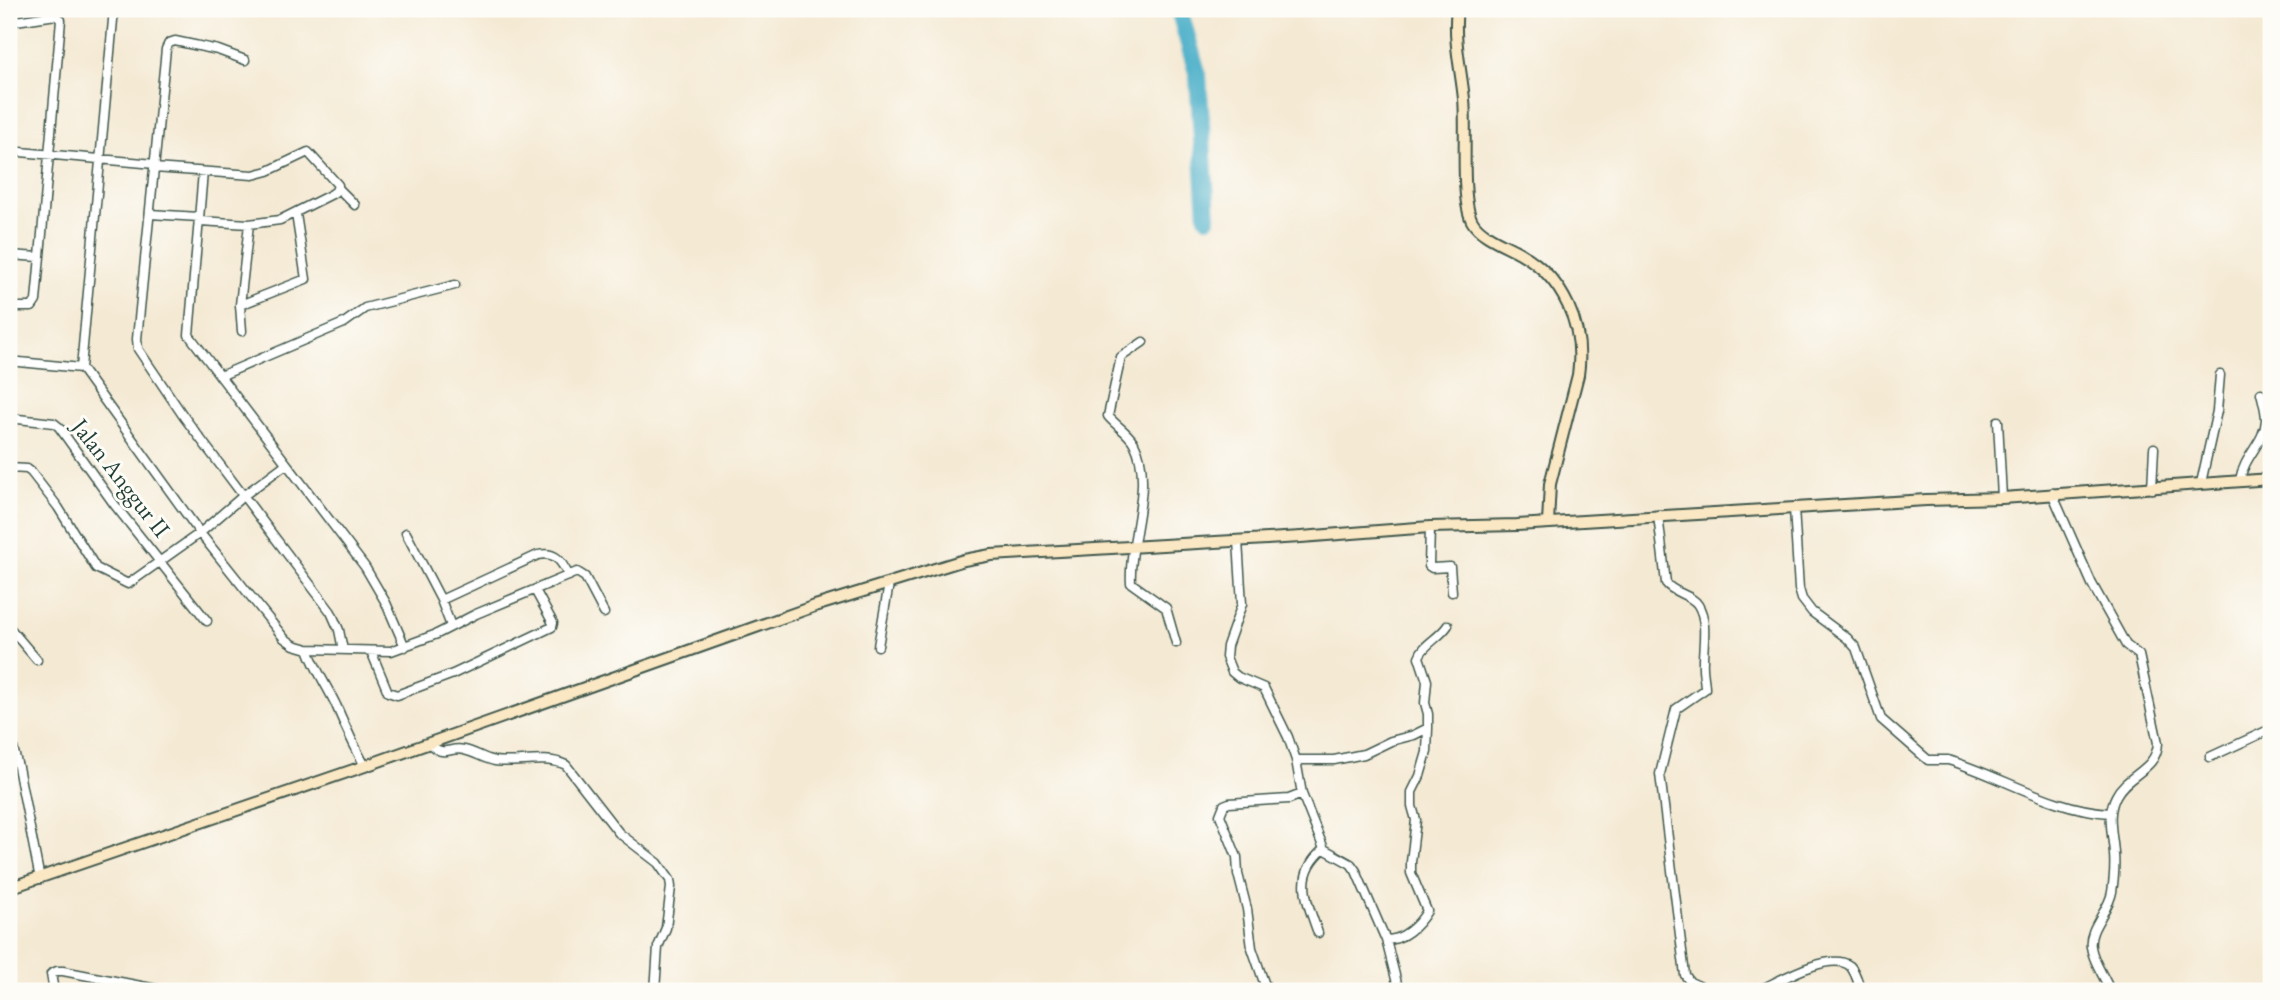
<svg xmlns="http://www.w3.org/2000/svg" width="2280" height="1000" font-family="'EB Garamond',serif">
<rect width="100%" height="100%" fill="#fdfcf7"/>
<filter id="ink" filterUnits="userSpaceOnUse"><feTurbulence type="fractalNoise" baseFrequency=".0143" numOctaves="2"/><feDisplacementMap in="SourceGraphic" scale="14" xChannelSelector="R" yChannelSelector="G"/><feConvolveMatrix kernelMatrix="1 2 1 2 8 2 1 2 1" color-interpolation-filters="sRGB"/></filter>
<filter id="wash" filterUnits="userSpaceOnUse"><feTurbulence type="fractalNoise" baseFrequency=".00686" numOctaves="4" result="noise"/><feDisplacementMap in="SourceGraphic" scale="28" xChannelSelector="R" yChannelSelector="G"/><feGaussianBlur stdDeviation="1.57" result="paint"/><feColorMatrix in="noise" values="0 0 0 0 0 0 0 0 0 0 0 0 0 0 0 0 0 1.4 0 .05"/><feComposite in="paint" operator="in"/></filter>
<g filter="url(#wash)">
<rect width="100%" height="100%" fill="#f4e9d3"/>
<g fill="none" stroke-linecap="round" stroke-linejoin="round">
<path stroke="#47adc7" stroke-width="18" d="M1179,9l19,67 9,141"/>
</g>
</g>
<g filter="url(#ink)">
<g fill="none" stroke-linecap="round" stroke-linejoin="round">
<defs>
<path id="street" d="M114,9l-33,359 119,165 84,105 10,7 14,4
M9,22l47,-7 5,5 -25,281 -4,6h-23
M245,60l-27,-10 -43,-9 -6,2 -3,6 -29,290 1,10 46,68 147,195 8,18 4,20
M9,151l146,13
M154,168l99,7 15,-4 40,-19 30,33 -2,6 -4,3 -52,26 -31,4 -49,-3
M203,172l-14,163 176,232 21,36 19,44
M338,188l17,17
M150,214l49,3
M9,255l30,2
M240,305l66,-26 -10,-65
M242,331l-2,-26 9,-81
M1143,342l-22,15 -13,59c8,10 20,16 26,27 21,40 -6,98 -3,140l35,25 10,35
M9,361l72,7
M220,376l124,-53 21,-15 90,-23
M9,418l45,5 5,4 55,77 93,117
M1998,421l4,77
M9,468l18,1 4,3 27,35 38,61 32,16 72,-51 43,-37 43,-32
M2240,480c4,-24 25,-38 26,-60 0,-9 -3,-19 -5,-27
M2201,483l16,-72 3,-36
M2152,489l2,-41
M2052,493l40,91 34,61 13,10 19,88c-1,27 -31,31 -42,53 -10,19 -3,38 -2,58 1,12 0,25 -2,38 -3,19 -24,36 -21,55 2,15 14,30 19,44
M1794,508l5,81 3,10 10,13 35,26 9,10 25,71 47,41h20c54,16 104,50 162,53
M1658,515l8,68c8,11 25,11 32,22 10,16 5,39 5,56 -1,10 2,19 2,28l-29,20 -16,65 25,201 5,7 20,9
M1430,527l-1,39 3,2 18,-1 2,25
M406,533l35,67 10,26
M1238,541l4,63 -15,42 -1,11 6,15 6,5 26,11 24,49 8,23 6,34 22,55 27,15 5,7 30,69 13,51
M441,600l97,-45c18,-4 23,6 31,21
M9,627l28,33
M878,646l11,-62
M371,651l17,41 9,3 56,-21 99,-47 1,-4 -18,-33
M1428,728v-14l-3,-11 2,-22 -8,-24c4,-13 21,-19 29,-32
M9,732l9,35 22,112
M429,743c15,16 20,3 35,7 11,2 20,9 31,11 23,3 50,-6 71,4l53,68 39,30 12,17 1,7 -5,41 -8,19 -3,44
M2210,757l61,-28
M1296,760h38l30,-6 27,-13 23,-6 14,-7 -1,24 -7,24 -8,16v14l4,14 -5,42v11l16,38c-9,15 -24,29 -41,29
M365,766c-11,-20 -20,-40 -29,-61 -9,-19 -21,-36 -28,-56l83,2 46,-17 39,-20 101,-42 8,5 19,36
M1318,933c-11,-32 -25,-58 6,-84
M54,991l-3,-17 6,-3h6l104,20
M1267,991l-15,-43 -5,-39 -9,-35 -1,-17 -17,-42 4,-10 5,-2 60,-4 13,-5
M1758,991c19,-9 73,-41 92,-25 6,6 8,17 11,25"/>
<path id="secondary" d="M1457,9c-4,29 4,61 7,90 3,28 -4,100 8,122 8,15 34,24 48,32 44,25 65,74 58,122l-28,109 -2,39
M9,888l356,-122 450,-160 149,-46 27,-5 310,-18 129,-10 87,-2 409,-25 76,-2 269,-19"/>
</defs>
<use href="#street" stroke="#3f574c" stroke-width="11"/>
<use href="#secondary" stroke="#3f574c" stroke-width="14"/>
<use href="#street" stroke="#fff" stroke-width="8"/>
<use href="#secondary" stroke="#fae7c3" stroke-width="10"/>
</g>
</g>
<g text-anchor="middle" stroke-width="6" stroke-linejoin="round" paint-order="stroke">
<g font-size="24" fill="#1f3d34" stroke="#fdfcf7">
<text transform="translate(121 478) rotate(52)" y="8">Jalan Anggur II</text>
</g>
</g>
<rect width="2280" height="1000" fill="none" stroke="#fdfcf7" stroke-width="35"/>
</svg>
